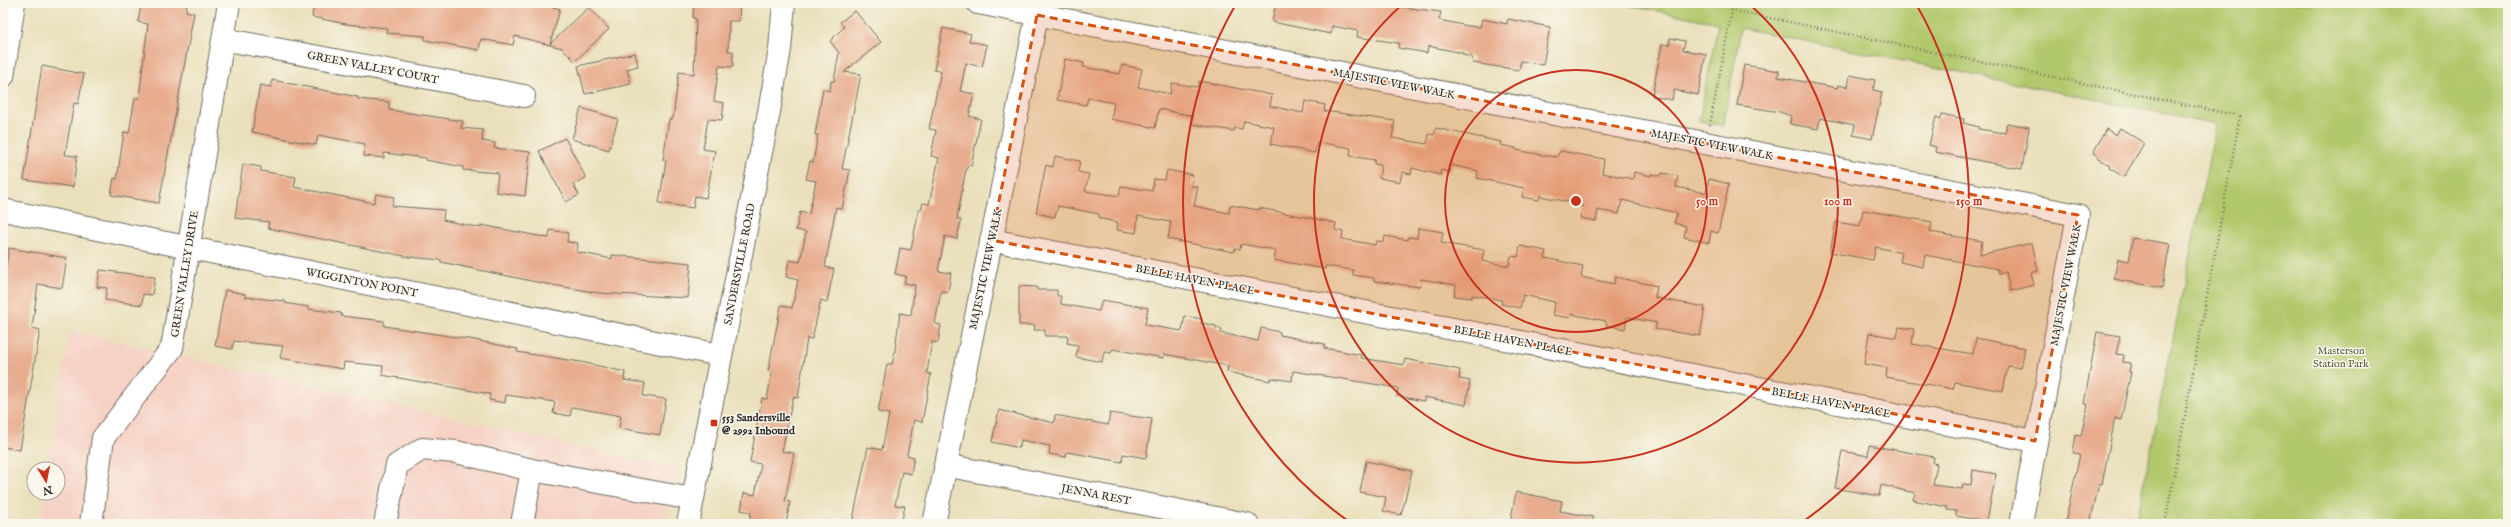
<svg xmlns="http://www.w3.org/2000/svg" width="2511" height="527" font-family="'IM FELL English',serif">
<rect width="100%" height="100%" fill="#fbf7ec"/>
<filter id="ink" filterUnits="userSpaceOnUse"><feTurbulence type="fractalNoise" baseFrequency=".025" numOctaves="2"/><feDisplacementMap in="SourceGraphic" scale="8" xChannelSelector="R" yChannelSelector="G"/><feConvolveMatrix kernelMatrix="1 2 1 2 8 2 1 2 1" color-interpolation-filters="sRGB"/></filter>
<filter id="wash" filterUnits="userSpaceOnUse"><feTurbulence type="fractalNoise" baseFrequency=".012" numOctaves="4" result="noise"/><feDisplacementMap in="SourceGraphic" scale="16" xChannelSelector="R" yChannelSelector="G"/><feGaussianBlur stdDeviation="0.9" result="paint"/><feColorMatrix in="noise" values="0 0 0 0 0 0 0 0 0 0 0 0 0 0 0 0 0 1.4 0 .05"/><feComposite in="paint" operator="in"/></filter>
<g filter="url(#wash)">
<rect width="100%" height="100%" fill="#eae0bc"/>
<path fill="#f6d1c5" d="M70,331l607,138 -11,55h-626l5,-31h13v-24h-10z"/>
<path fill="#b2c86c" stroke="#6e7a4c" d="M1617,3h891v521h-372l80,-400 -475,-96 -18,98 -24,-5 19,-98z"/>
<g id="blocks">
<path fill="#e8ad8f" d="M149,3h38l-1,8 8,2 -35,190 -48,-8 3,-17 3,1 7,-47 5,1 6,-35h4l9,-74 -10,-2 3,-17 8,1z
M314,3h225l21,6 -10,35 39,-37 20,22 -34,32 -13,-13 -47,-12 -2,9 -32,-6 -2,11 -54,-10v-4l-39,-3 1,-5 -41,-4 -34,-7z
M694,3h46l-1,18h-10l-1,30h5v16l-14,-1 -5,35 10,2 -2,17 -14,-1 -5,30 12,2 -9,47 -11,-2 -2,12 -34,-5 7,-42 -3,-1 6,-41h4l6,-47 15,2 2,-55 -3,-1z
M1276,3h63l23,5v-5h8l71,9 -2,8 29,6 12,1 2,-8 25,5 1,-5 42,8 -7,38 -22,-4 -2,9 -46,-7 -1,-6 -9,-2v-2l-35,-7 -1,7 -29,-5 1,-5 -42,-6 1,-6 -26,-5 -1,8 -59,-12z
M855,11l26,31 -37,30 17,2 -19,95 8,1 -8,39 -6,-2 -11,60 9,2 -7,33 -6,-2 -9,39 -5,-1 -9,60 -5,-1 -11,54 12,2 -9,48 5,1 -4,22h-37l2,-12 -10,-2 3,-17 11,2 6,-31 -11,-2 12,-64 5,1 5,-27 -4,-1 13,-66 11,3 6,-28 -12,-3 3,-17 11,2 6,-30 -10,-2 4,-18 9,2 7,-33 -10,-2 4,-18 3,1 5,-27h-3l8,-46 7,2 1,-10h3l5,-28 -9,-12 14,-14 -4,-5z
M943,28l28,6 -2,7 18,4 -5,22 -16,-4 -6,28 14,3 -5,22 12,3 -10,47 -3,-1 -3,9 -8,45 4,1 -4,19 -12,-3 -7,35 13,2 -3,19 -7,-1 -6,33 6,1 -3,18 -6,-1 -5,31 4,1 -9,48 -8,-2 -7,35 7,2 -3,17 -9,-2 -7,33 10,1 -4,18h-49l16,-77 14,3 7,-36 -11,-2 9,-48h5l2,-7 6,-44 11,2 4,-30 -11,-2 2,-7 -11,-2 5,-26 11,2 8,-41 2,1 2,-7 6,1 10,-46 -8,-2 5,-26 -7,-1 12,-58 -7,-1z
M1670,38l15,3 -2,9 23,4 -8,41 -24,-5 -2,10 -20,-4 10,-52 7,1z
M635,53l3,13 -11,3 4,15 -46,10 -7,-28z
M1065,59l19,4 -1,4 37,7 2,-9 20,4 -4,18 32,7 2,-11 26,4 1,-6 73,14 -2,11 33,7 2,-12 20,4 -1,6 71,10 -3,17 35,6 2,-10 5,1 2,-7 65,14 -1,3 16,3v2l31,6 10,1 3,-6 44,8 -2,14 31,6 1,-7 17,4v-2l10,2 1,-3 16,3 -2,11 30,6 3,-14 20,5 -11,49 -7,-2 -2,12 -25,-6 2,-11 -12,-3 3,-10 -55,-13 -3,14 -21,-4 -2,11 -16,-3 3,-12 -9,-1 1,-2 -35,-7 -1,4 -17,-3 2,-9 -47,-10 1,-7 -27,-6 -1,7 -9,-2 -1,5 -28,-7 -1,6 -9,-2 -2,10 -21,-4 2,-13 -7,-1 1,-4 -25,-4 1,-8 -34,-6 -2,11 -44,-9 3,-17 -30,-6 -2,8 -7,-1 -1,3 -42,-7 1,-8 -34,-7 -4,19 -44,-9 3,-16 -26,-5 -2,7 -29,-5z
M1744,65l35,6 -1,6 59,11 1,-3 10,2 2,-12 25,5 -2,10 9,2 -10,47 -19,-4 2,-10 -35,-7 -2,11 -28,-5 1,-8 -11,-4 -43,-7z
M42,66l42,8 -6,30 -4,-1 -9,52 12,1 -4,31 -49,-7z
M272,80l86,17v2l31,3v8l74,11 -2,7 22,2 -1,11 13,2 -1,5 36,4 -5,44 -29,-4 2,-19 -35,-3v-3l-37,-7v-2l-42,-5v5l-20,-2 1,-12 -47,-9 -2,10 -64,-13 8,-47 11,2z
M581,108l37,11 -9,31 -37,-11z
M1942,114l22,5 -1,4 16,4 -1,2 27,4 2,-10 22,4 -7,42 -87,-17 1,-5 -7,-2 7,-28 5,2z
M2120,128l24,15 -20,34 -15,-9 1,-3 -13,-7 1,-2 -5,-3 13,-24 10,6z
M565,138l21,40 -13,6 6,11 -13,7 -27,-51z
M1055,156l25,5 -2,11 11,2 -4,17 34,5 2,-10 31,5 2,-12 11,1 2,-10 26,5 -2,11 7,1 -4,19 35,7 1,-8 29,5v-2l77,15 -1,7 8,2 -1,7 33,6 1,-4 8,1 1,-6 23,4v-3l9,1 1,-10 25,4 -2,11 43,7 -2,11 27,5 2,-10 7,1 2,-11 26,5 -1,7 38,8 -2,11 33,7 1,-7 42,9 -2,12 50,9 -5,29 -45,-7 2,-6 -30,-6 -2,12 -19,-4v-4l-35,-7 -1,4 -18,-3 3,-13 -32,-7 -3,13 -19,-4 1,-4 -30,-5v3l-18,-2 2,-11 -35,-6 -1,8 -46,-6v-3l-21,-3v-5l-27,-4 -1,3 -51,-9 2,-10 -35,-6 -1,5 -5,-1 -1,4 -66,-13 3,-17 -33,-6 -2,17 -19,-3 1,-7 -19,-5v-4l-41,-8 -3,11 -19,-4 10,-48 7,2z
M243,164l18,3v4l35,6 -2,10 80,16 2,-9 18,3 -2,9 52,4 -1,10 38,8v-3l68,13 1,-8 18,3 -1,9 11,1 -1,9 35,7v-4l79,8 -3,35 -89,-5 -58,-10 -100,-21v-2l-32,-3 -141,-29 1,-6 -34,-4z
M1863,210l69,12 -2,10 52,9 -2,14 52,-12 6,28 -7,2 3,12 -24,6 -4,-19 -7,2 -1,-5 -73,-14 -2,12 -23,-5 2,-9 -26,-6 -3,13 -43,-8 6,-30 24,4z
M2133,238l37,6 -8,44 -48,-9 4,-20 11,2z
M9,248l58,10 -5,30 -24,-4 -6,44 8,2 -20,120 -17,-3v-161z
M100,270l55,7 -3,18 -9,-1 -1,11 -37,-5 2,-12 -10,-1z
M1019,286l18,1v3h20v6h4v8l38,7 3,-11 46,8 -3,17 37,6 3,-15 17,3 -1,4 15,3v2l6,1 -1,4 37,8 3,-13 19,4v3l45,9 -1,4 38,7 -1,3 43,7 1,-6 55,11 -1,9 11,2 -4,24 -42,-8v4l-27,-5 1,-8 -105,-17 -1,10 -21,-3 -1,3 -43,-9 1,-6 -64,-12v4l-52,-9 -1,4 -7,-2 -2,11 -26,-5 2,-12 -11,-2 1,-7h-23v-6h-11l1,-5h-16z
M225,290l20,4v3l40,4v2l23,4v2l33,4v3l43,5v5l91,14 43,9 -1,3 64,10 44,10 -1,8 21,3 -2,13 23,3 -6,36 -41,-7 2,-12 -49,-9 -2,9 -17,-3 2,-11 -49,-7 -1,8 -16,-3 1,-6 -108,-19 1,-9 -39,-4 -1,7 -63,-11 3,-12 -49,-5 -2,8 -17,-3z
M1899,327l15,2 -2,15 61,10 3,-16 49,10 -4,20 -13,-2 -5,25 -48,-9 -2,7 -67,-12 1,-9 -23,-4 5,-31 28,5z
M2097,332l23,4 -4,18 8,1 -1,7 8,1 -2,9h2l-10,48 -6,-2 -13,66h-3l-9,40h-25l15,-70 -7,-1 3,-19 5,1 7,-30 -4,-1z
M999,410l55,13 1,-8 53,10 2,-12 42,6 -6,39 -23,-4 -1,8 -55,-10 -1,5 -17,-3 1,-8 -29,-6 -2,8 -27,-6z
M1869,445l65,12 -1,6 4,1 -4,21 29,4 1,-5 8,1 2,-15 23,4 -9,47 -31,-5v-5l-9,-1v-3l-34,-7 2,-7 -34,-8 -2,11 -44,-8 7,-37 26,5z
M1366,461l46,10 -11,44 -18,-4 3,-14 -26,-5z
M1516,492l46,9 -2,10 33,6v7h-83z"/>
</g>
</g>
<g filter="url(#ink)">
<use href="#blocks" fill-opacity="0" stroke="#6e6a5e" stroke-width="1"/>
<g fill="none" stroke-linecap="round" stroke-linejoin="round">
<defs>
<path id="minor" d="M978,3l1100,212 -57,309
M223,39l301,57
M3,76l11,-73
M3,210l717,145
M991,240l1044,201
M945,465l302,59
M91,524l12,-86 69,-90 57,-345
M385,524l12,-59 25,-16 34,3 76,18 160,29
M522,524l10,-54
M688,524l81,-412 11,-63 4,-46
M934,524l103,-509"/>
</defs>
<use href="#minor" stroke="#6e6a5e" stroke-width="24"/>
<path stroke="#6e6a5e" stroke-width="2.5" stroke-dasharray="1 3" stroke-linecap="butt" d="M1710,125l22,-115 508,106 -75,408"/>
<use href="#minor" stroke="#fff" stroke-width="22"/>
</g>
</g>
<path fill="#d5540f" fill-opacity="0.2" stroke="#d5540f" stroke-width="3" stroke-dasharray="8 5" stroke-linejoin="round" d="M1037,15l1041,200 -43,226 -1044,-201z"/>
<g fill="none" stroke="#c8321e" stroke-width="2">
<circle cx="1576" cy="201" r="131"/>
<path d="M1748 3A262 262 0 1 1 1404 3"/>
<path d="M1351 523A393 393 0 0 1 1236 4M1916 4A393 393 0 0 1 1801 523"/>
</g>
<rect fill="#c8321e" stroke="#fbf7ec" stroke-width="1.5" x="710" y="419" width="8" height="8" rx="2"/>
<g text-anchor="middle" stroke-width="3" stroke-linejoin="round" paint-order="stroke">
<g font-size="11" fill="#2b2b2b" stroke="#fbf7ec">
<text transform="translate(373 67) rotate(11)" y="4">GREEN VALLEY COURT</text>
<text transform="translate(1394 83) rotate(11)" y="4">MAJESTIC VIEW WALK</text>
<text transform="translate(1712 144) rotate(11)" y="4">MAJESTIC VIEW WALK</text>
<text transform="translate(739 264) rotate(-79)" y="4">SANDERSVILLE ROAD</text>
<text transform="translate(985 269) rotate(-78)" y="4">MAJESTIC VIEW WALK</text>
<text transform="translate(184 274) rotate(-81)" y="4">GREEN VALLEY DRIVE</text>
<text transform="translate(1195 279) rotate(11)" y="4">BELLE HAVEN PLACE</text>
<text transform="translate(362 282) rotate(11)" y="4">WIGGINTON POINT</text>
<text transform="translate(2065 285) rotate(-79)" y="4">MAJESTIC VIEW WALK</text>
<text transform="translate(1513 340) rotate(11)" y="4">BELLE HAVEN PLACE</text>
<text transform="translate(1831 402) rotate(11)" y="4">BELLE HAVEN PLACE</text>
<text transform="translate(1096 494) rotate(11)" y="4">JENNA REST</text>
</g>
<g font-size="11" fill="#545a3e" stroke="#fbf7ec">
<text x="2341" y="354">Masterson<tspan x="2341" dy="13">Station Park</tspan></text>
</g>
<g font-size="11" font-weight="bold" fill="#2b2b2b" stroke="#fbf7ec" text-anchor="start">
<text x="722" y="421">553 Sandersville<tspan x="722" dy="13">@ 2992 Inbound</tspan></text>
</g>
</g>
<circle cx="1576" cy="201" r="6" fill="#c8321e" stroke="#fbf7ec" stroke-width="2"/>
<g font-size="12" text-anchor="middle" font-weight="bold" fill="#c8321e" stroke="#fbf7ec" stroke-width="3" stroke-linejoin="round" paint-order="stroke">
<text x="1707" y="205">50 m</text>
<text x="1838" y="205">100 m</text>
<text x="1969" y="205">150 m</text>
</g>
<rect width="2511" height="527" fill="none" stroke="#fbf7ec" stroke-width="16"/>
<g transform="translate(46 481) rotate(170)"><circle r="19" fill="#fbf7ec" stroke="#a8a59f"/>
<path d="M0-3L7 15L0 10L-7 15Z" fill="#c8321e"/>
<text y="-6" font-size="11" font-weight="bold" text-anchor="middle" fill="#2b2b2b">N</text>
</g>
</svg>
